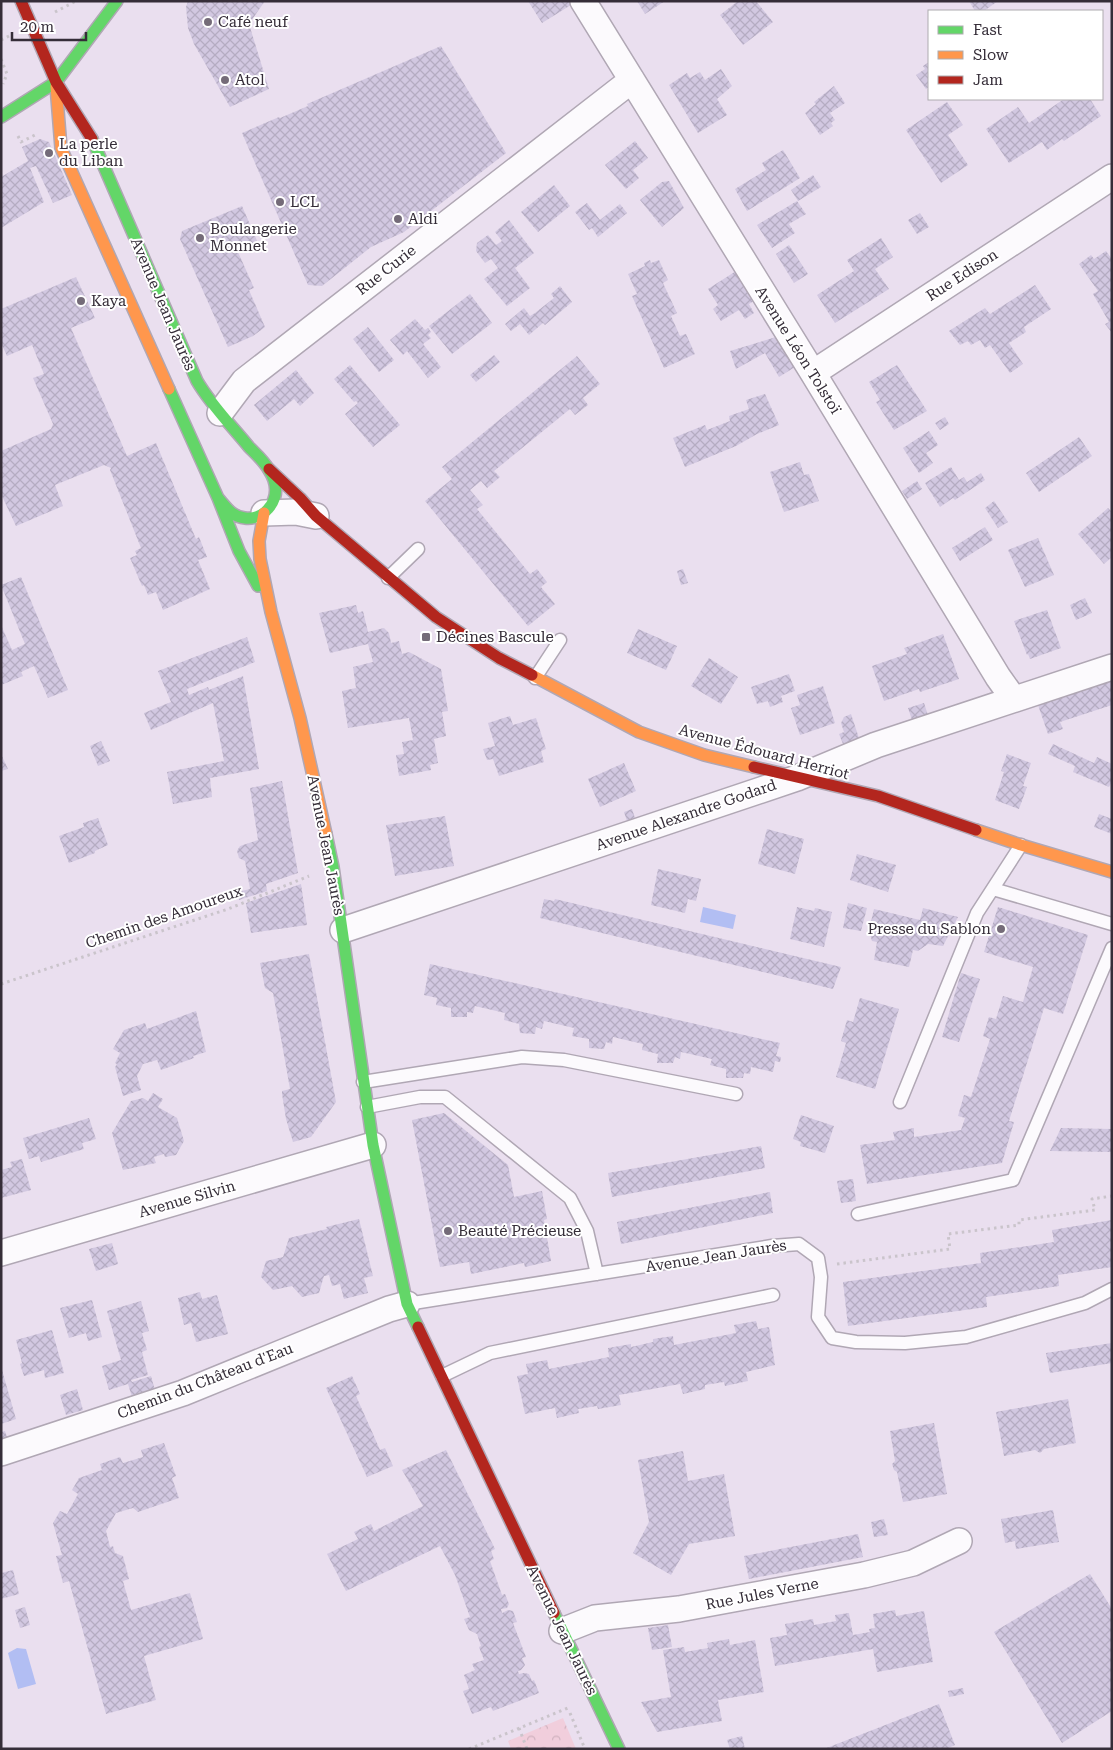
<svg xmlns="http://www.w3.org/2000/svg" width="1113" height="1750" font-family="'Roboto Serif',serif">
<defs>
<pattern id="park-crowns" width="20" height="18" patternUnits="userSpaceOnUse" patternTransform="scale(1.25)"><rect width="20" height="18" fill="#f1cedc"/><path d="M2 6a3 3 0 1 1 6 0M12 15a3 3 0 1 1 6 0" fill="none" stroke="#cfb1be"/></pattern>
<pattern id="building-cross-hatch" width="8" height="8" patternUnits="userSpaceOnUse" patternTransform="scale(1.25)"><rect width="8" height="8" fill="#d2c8e1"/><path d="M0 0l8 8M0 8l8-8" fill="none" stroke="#b5acc2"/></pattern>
</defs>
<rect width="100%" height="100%" fill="#eadfef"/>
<path fill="url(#park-crowns)" d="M563,1718l13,31h-65l-3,-8z"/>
<path fill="#b2bef3" d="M703,907l33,8 -3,14 -33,-7z
M17,1648l9,1 10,35 -18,5 -10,-36z"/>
<path fill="url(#building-cross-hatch)" d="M188,1h77l-16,23 20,65 -39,18 -36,-63 -6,-16 -2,-21z
M528,1h41l2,4 -29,18z
M637,1h28l-20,13z
M738,1h18l17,21 -30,23 -23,-30z
M969,1h29l-14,10h-9z
M441,46l65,107 -102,79 -33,15 -49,39 -14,-1 -66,-152 37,-16 1,1 28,-12 -1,-2z
M929,62v25l-3,2 -10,-14 9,-6 -2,-3z
M721,69l11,17 -15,13 10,16 -29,18 -29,-48 18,-12 3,5 10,-6 5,8z
M834,86l11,17 -15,10 5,7 -4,3 2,3 -13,9 -15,-22 11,-9 -2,-2z
M1064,99h26l11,17 -37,25 -2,-2 -15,11 -5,-8 -33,21 -23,-34 32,-22 11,16z
M947,102l16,23 -15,10 20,30 -27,18 -35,-53z
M40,139l9,3 23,53 -19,8 -17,-37 -6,2 14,34 -43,26v-51l27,-16 -6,-14z
M635,141l13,17 -15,12 6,8 -13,11 -21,-24z
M783,150l17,28 -53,33 -12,-22 31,-19 -4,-7z
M813,175l8,12 -23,14 -7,-11z
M669,181l15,27 -22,19 -22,-27 22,-18z
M554,185l16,21 -32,26 -17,-20z
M797,201l9,13 -17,10 6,9 -23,15 -15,-23z
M587,203l13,17 20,-16 7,9 -29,24 -6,-9 -3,2 -14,-18z
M242,206l16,37 -20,9 16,36 -5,2 16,37 -12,9 -25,11 -48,-108 2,-8z
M920,213l9,14 -12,7 -9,-14z
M509,220l25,33 -19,15 15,20 -23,18 -23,-27 14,-11 -7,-9 -6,4 -9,-12 1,-8 11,-8 8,10 6,-4 -7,-9z
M881,238l12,19 -18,12 14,20 -54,34 -18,-28 37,-24 -7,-11z
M789,245l19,29 -14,9 -18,-29z
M1106,251l6,8v74l-7,-9 4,-2 -16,-28 5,-3 -19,-27 12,-9 3,4z
M650,260l1,3 8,-3 9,20 -5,3 14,30 -6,3 9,20 6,-2 9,20 -31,14 -32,-72 5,-2 -9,-20 17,-8 -1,-3z
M736,271l18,30 -5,3 5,9 -9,6 -6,-9 -18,11 -8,-12 5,-4 -10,-16z
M76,277l19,41 -24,10 56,128 29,-13 40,96 3,-2 8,20 -9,3 12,29 -47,21 -7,-18 -8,3 -4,-10 -2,1 -12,-28 7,-3 -2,-4 6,-3 -31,-78 1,-2 -7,-3 -49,20 8,21 -47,20 -15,-32v-43l50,-22 2,-5 -20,-46 11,-4 -12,-29 -25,11 -6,-13v-34z
M1035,285l16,24 -27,18 2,5 -17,11 14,21 -13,9 -20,-28 -5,3 -5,-8 -9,5 -3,-4 -8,4 -11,-14 36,-23 5,6z
M560,286l12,16 -27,23 -2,-2 -14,12 -9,-11 -9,7 -6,-7 19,-16 6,8 5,-3 19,-15 -3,-4z
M470,294l22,29 -40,31 -23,-28z
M415,319l10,11 3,-2 3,4 -3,3 3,3 -8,6 18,23 -13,11 -21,-27 -4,4 -13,-15z
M368,327l26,33 -15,12 -26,-33z
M776,337l19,30 -16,10 -14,-24 -29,16 -6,-18z
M494,355l6,7 -24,20 -6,-7z
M577,356l23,28 -17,14 5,7 -13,10 -5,-6 -76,62 6,6 -13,11 -6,-7 -11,9 13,15 -6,4 53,65 7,-5 10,13 -6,5 14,17 -27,22 -103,-125 27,-22 -10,-12z
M350,365l50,60 -27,22 -28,-33 13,-11 -2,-2 -2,1 -20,-23z
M897,365l30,46 -33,19 -18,-28 4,-2 -11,-18z
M296,370l18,23 -14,13 -6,-7 -27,22 -13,-16z
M765,394l14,31 -22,9 -21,12 -51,21 -12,-29 32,-13 2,5 23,-9 -1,-5 20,-7 -3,-9z
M945,417l4,7 -9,6 -5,-7z
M929,431l9,14 -12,8 7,10 -14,10 -16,-25z
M1079,437l13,19 -53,36 -13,-19z
M800,462l4,13 5,-1 10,27 -35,11 -14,-40z
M951,467l8,13 5,-3 3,5 14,-9 4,7 -30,20 -2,-2 -13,9 -15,-24z
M917,481l5,8 -15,10 -5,-8z
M994,501l14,21 -10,6 -13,-20z
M1108,508l4,4v45l-8,7 -26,-30z
M985,527l8,13 -33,21 -8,-13z
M1038,538l16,37 -29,12 -17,-37z
M683,569l5,14 -7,2 -4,-14z
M21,577l47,113 -20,8 -14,-32 -13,6 2,4 -22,9v-60l11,25 13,-6 -24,-59z
M1085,598l7,15 -16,7 -6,-15z
M356,605l2,8 5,-2 5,21 16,-4 5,5 2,10 8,-2 3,13 7,-2 32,17 7,42 -6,1 4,24 -12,3 4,24 -8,2 1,5 -32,6 -3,-21 8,-1 -2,-12 11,-2 -4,-22 -61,10 -6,-37 14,-3 -3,-21 20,-5 -5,-18 -38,9 -11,-40z
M1047,610l14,38 -31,11 -2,-5 -1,1 -13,-34z
M638,629l39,17 -11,24 -39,-17z
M943,634l16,45 -39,13 -1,-3 -35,12 -12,-35 35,-12 -3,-6z
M247,637l8,25 -68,27 2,6 19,-8 1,3 34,-14 16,93 -49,9 2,19 -39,7 -6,-32 57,-11 -11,-58 -62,27 -7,-17 27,-11 -13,-31z
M709,658l29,19 -17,27 -30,-18z
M789,674l6,17 -14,5 2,6 -13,5 -2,-6 -11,3 -6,-17z
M1112,679v26l-52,17 3,7 -15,5 -10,-29z
M823,686l12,37 -35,12 -9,-27 9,-3 -3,-10z
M924,703l4,12 -16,5 -4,-12z
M851,714l8,24 -16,6 -4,-10 5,-2 -3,-9 3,-6z
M510,716l3,9 23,-7 10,31 -5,2 3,11 -45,14 -6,-17 -6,1 -4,-11 12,-3 -7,-23z
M101,741l9,20 -12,5 -8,-20z
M1053,744l41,19 3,-6 15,7v17l-3,6 -36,-15 2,-6 -27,-12z
M1,754l7,15 -7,2z
M1007,754l24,9 -8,23 4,1 -8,22 -24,-9 9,-28 -3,-1z
M624,763l12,28 -36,16 -12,-28z
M282,781l16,92 -32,11 1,7 -28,9 -2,-8 13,-3 -5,-28 -6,-3 -2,-7 3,-5 18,-6 -8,-52z
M632,809l3,9 -8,3 -3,-9z
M1099,814l13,5v15l-18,-7z
M445,816l9,50 -59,10 -9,-51z
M98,818l10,27 -13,6v2l-26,10 -10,-27 25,-9 -1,-4z
M767,829l37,10 -9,35 -37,-10z
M857,854l39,11 -8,27 -38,-12z
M658,869l43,10 -5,22 -8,-2 -3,14 -34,-8z
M301,884l6,41 -56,8 -5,-30z
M544,899l10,2 1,-2 286,68 -8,22 -293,-71z
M848,903l19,5 -6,23 -18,-3z
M797,907l17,4 1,-3 17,4 -8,35 -34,-8z
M998,907l90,28 -25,79 -19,-6 -35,113 5,1 -12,41 -135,21 -7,-39 35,-5 -2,-8 21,-4v9l47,-7 4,-12 -7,-2 6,-21 7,2 19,-58 -7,-3 6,-19 7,2 7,-23 20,6 10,-35 -49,-15z
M923,908l35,9 -15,29 -15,-2 -10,7 -5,-1 -4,17 -35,-7 3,-18 -5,-1 -3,-11 5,-21 46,11z
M309,954l27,148 -25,35 -18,5 -7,-23 -4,-25v-3l8,-2 -17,-96 -8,-5 -5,-25z
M430,964l350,79 -4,13 5,1 -1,5 -5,-1 -2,11 -22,-5 -1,7 -6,-1 -1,5h-17v-9l-16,-4 2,-6 -31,-7 -1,7 -5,-2 -2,6h-16l1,-9 -16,-4 1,-6 -30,-7 -1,7 -6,-2 -2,7 -15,-1v-9l-17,-3 2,-8 -30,-7 -2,8 -6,-2 -1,7 -15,-1 -1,-9 -15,-4 1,-7 -30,-7 -2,7 -6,-1v5h-16v-9l-15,-3 1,-7 -13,-3z
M961,973l19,6 -21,63 -17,-5z
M860,998l39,11 -24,80 -39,-12 10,-34 -5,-2 6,-21 6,2z
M196,1011l10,41 -13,4 1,2 -33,12 -4,-10 -14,4 -6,12 4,14 -18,6 -8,-29 2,-3 -2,-1 5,-10 -7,-4 11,-19 21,-7 2,6z
M153,1093l10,6 -5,8 19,11 7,23 -8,14 -11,2 -1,-3 -10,3 2,6 -33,7 -11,-37 19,-32 12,-3 5,3z
M444,1113l64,52 6,32 28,-6 5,28 -3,1 7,41 -26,6 -1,-4 -53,11 -2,-12 -29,5 -28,-147z
M801,1115l33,11 -9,27 -25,-7 1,-4 -8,-3z
M89,1118l7,21 -14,4 2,6 -43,13 -2,-6 -10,3 -6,-21z
M1061,1128l51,1v23l-62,-1z
M761,1146l4,22 -153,29 -4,-24z
M22,1159l9,31 -30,8v-28l11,-3 -2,-5z
M853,1179l3,22 -15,2 -4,-22z
M770,1192l3,21 -152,31 -4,-22z
M359,1219l14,57 -9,2 4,15 -24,6 -4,-15 -8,2 -3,-11 -5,1 -5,17 -17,4 -10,-11 -19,4 -12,-13 5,-16 17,-4 6,-19 38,-9 -1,-2z
M1112,1220v47l-54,8 1,11 -73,11 1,10 -139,19 -5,-44 138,-19 -1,-10 74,-11 -2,-12z
M112,1243l6,21 -22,7 -7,-22z
M200,1292l2,7 15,-4 11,39 -32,8 -5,-19 -7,2 -6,-27z
M92,1300l10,37 -14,4 -2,-8 -17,5 -9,-30z
M141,1301l8,30 -7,2 5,17 -5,2 6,23 -17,5 1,2 19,-6 5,18 -30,10 -1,-5 7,-2 -4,-13 -19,6 -7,-24 19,-6 -14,-49z
M756,1321l2,8 11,-2 6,38 -29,7 2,9 -23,5 -1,-4 -19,3v4l-22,5 -3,-10 -61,11 2,10 -23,4 -1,-3 -19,3 1,4 -22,5 -2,-10 -30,6 -8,-38 11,-2 -2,-10 21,-4 2,9 60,-12 -1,-9 23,-4v3l22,-5v-3l20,-3 1,9 62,-12 -2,-8z
M52,1330l12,43 -19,5 -1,-8 -20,6 -4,-12 2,-1 -6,-23z
M1112,1343v20l-62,10 -4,-20z
M2,1370l14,49 -15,5v-54z
M352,1376l8,18 -4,2 17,38 7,16 5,-2 8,18 -26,11 -41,-89z
M77,1389l6,21 -17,5 -6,-20z
M1068,1399l8,44 -32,6 -4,4 -5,-3 -31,6 -8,-44z
M934,1423l13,71 -44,8 -6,-30 -3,-2 -2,-6 3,-3 -5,-30z
M5,1431l4,12 -8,2v-13z
M164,1443l12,33 -4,2 7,20 -41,14 -5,-4 -17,5 -10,18 4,16 3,-1 2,7 8,3 6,23 -6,2 8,29 59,-17 13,46 -59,17 12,44 -50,14 -37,-133 -6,2 -7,-27 6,-1 -9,-32 7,-12 7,3 11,-20 -6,-4 7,-12 23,-8 -2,-6 20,-7 3,6 20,-6 -2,-7z
M446,1450l49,99 -4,2 3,8 -4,2 12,34 3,-1 4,10 -2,4 -6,1 1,4 6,-3 5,1 4,11 -4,1 13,34 -4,1 3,7 -4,5 -3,1 1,3 5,-1 5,1 3,7 2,-1 5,13 -46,18 -2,-4 -19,7 -9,-23 6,-2 -5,-14 11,-5 -3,-6 12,-4 -5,-13 2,-1 -4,-12 -8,-4 -5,-11 6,-2 -15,-42 -15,-29 -94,45 -19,-37 31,-15 -4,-7 17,-8 3,7 49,-25 -21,-36z
M683,1451l5,30 36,-7 11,62 -46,8 -18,31 -38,-22 16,-31 -11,-62z
M1053,1510l6,32 -43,7 -1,-8 -10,2 -4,-24z
M884,1519l4,16 -14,2 -3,-15z
M858,1534l5,23 -114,22 -5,-23z
M13,1570l6,24 -18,5v-26z
M1090,1574l22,35v102l-50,32 -68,-111z
M25,1607l5,18 -10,3 -5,-18z
M895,1610l1,6 28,-5 9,51 -56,10 -4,-23 -98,17 -5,-28 17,-3 -2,-11 28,-5 1,6 22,-4 -1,-6 14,-2 4,22 17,-3 -1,-3 6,-1 -2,-14z
M668,1625l4,22 -20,3 -4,-22z
M729,1639l1,6 25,-5 9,52 -46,8 4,21 -65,11 -16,-30 30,-5 -8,-47 21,-3 1,5 23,-4 -1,-5z
M963,1688l1,6 -15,3 -1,-6z
M939,1704l16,41 -9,4h-122z
M742,1736l3,13h-15l-3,-9z"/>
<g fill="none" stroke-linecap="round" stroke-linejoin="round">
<defs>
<path id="lane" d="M388,578l30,-29
M535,678l25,-38
M993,889l119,35
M363,1082l159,-25 42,3 172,34
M900,1102l77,-189 44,-68
M367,1107l53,-10h25l125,101 17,33 10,43
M858,1214l155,-34 99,-232
M407,1304l365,-58 27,-2 19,14 3,19 -3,40 14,21 24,4 49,1 61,-6 119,-34 27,-14
M442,1376l48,-23 283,-58"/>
<path id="street" d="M583,1l230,372 185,304 15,21
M813,373l299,-196
M220,413l24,-32 388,-301
M264,513l32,-1 20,4
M343,930l454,-152 79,-33 236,-78
M1,1253l372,-108
M1,1453l182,-60 206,-84 18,-5
M562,1631l33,-13 84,-9 185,-34 49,-12 46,-22"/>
<path id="fast" d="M1,117l55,-35 61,-81
M92,139l105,242c14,24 34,44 52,66 7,7 15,14 20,23 8,12 10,27 -1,39 -6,7 -15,10 -23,9 -13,-1 -19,-11 -27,-20
M169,389l49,109 21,53 19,35
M326,834l7,33 40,278 34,159 11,23
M554,1613l65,136"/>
<path id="slow" d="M56,86l5,62 108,241
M264,513l-5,28 1,18 11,53 29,106 26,116
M532,675l107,57 65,23 50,12
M976,830l45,15 91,27"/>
<path id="jam" d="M21,1l35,81 36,57
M269,469l31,29 16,18 120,101 63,41 33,17
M754,767l124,29 98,34
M418,1327l136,286"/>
</defs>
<use href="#lane" stroke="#b0a7b4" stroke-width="15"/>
<use href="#street" stroke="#b0a7b4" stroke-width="28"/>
<use href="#fast" stroke="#b0a7b4" stroke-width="14"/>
<use href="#slow" stroke="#b0a7b4" stroke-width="14"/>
<use href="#jam" stroke="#b0a7b4" stroke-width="14"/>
<path stroke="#cac4cb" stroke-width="3" stroke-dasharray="2.5 4" stroke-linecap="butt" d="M55,12l21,-11
M1,40l8,-4
M1,59l6,15 -4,10
M18,136l3,6 14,-7
M1,984l227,-75 81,-33
M837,1264l113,-15 -2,-15 71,-9v-5l76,-10 -3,-11 20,-3
M570,1713l15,36
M519,1728l8,21
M469,1749l99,-41 -1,-2"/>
<use href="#lane" stroke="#fcfafd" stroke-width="12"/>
<use href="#street" stroke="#fcfafd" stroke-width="25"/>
<use href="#fast" stroke="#63d668" stroke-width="11"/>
<use href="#slow" stroke="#ff974d" stroke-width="11"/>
<use href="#jam" stroke="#b3261e" stroke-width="11"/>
</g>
<g fill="#746b78" stroke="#fff" stroke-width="2">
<circle cx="208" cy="22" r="5"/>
<circle cx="225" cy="80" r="5"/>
<circle cx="49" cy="153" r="5"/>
<circle cx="280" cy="202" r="5"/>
<circle cx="398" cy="219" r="5"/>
<circle cx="200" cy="238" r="5"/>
<circle cx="81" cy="301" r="5"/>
<rect x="421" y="632" width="10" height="10" rx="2.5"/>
<circle cx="1001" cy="929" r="5"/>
<circle cx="448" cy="1231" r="5"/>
</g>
<g text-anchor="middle" stroke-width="4" stroke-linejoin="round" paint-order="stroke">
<g font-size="15" fill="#352d38" stroke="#fff" text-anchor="start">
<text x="218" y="27">Café neuf</text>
<text x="235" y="85">Atol</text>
<text x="59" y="149">La perle<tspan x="59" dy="17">du Liban</tspan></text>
<text x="290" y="207">LCL</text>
<text x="408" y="224">Aldi</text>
<text x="210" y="234">Boulangerie<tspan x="210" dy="17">Monnet</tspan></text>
<text x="91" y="306">Kaya</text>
<text x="436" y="642">Décines Bascule</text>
<text x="991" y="934" text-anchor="end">Presse du Sablon</text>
<text x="458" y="1236">Beauté Précieuse</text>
</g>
<g font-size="15" fill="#352d38" stroke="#fff">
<text transform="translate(386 270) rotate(-38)" y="5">Rue Curie</text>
<text transform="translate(962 275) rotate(-33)" y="5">Rue Edison</text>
<text transform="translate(163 304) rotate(67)" y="5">Avenue Jean Jaurès</text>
<text transform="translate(798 350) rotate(58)" y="5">Avenue Léon Tolstoï</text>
<text transform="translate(764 752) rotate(15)" y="5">Avenue Édouard Herriot</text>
<text transform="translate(686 815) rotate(-19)" y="5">Avenue Alexandre Godard</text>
<text transform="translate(326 845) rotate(79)" y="5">Avenue Jean Jaurès</text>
<text transform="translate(164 917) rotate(-19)" y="5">Chemin des Amoureux</text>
<text transform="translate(187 1199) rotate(-16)" y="5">Avenue Silvin</text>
<text transform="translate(716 1256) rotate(-9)" y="5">Avenue Jean Jaurès</text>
<text transform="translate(205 1381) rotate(-21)" y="5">Chemin du Château d'Eau</text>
<text transform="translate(762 1594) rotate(-11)" y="5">Rue Jules Verne</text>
<text transform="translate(562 1630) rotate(64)" y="5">Avenue Jean Jaurès</text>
</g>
</g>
<rect width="1113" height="1750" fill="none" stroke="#352d38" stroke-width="5"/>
<rect x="928" y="10" width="175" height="90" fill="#ffffff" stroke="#aeabaf"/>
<rect x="938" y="26" width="25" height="8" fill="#63d668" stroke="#aeabaf"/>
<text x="973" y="35" font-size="15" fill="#352d38">Fast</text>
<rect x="938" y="51" width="25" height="8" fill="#ff974d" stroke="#aeabaf"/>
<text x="973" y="60" font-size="15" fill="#352d38">Slow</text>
<rect x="938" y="76" width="25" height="8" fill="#b3261e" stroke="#aeabaf"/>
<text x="973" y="85" font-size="15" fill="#352d38">Jam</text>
<path d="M12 32v8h74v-8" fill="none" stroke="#352d38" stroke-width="2.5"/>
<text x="20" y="32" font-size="15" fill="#352d38" stroke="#ffffff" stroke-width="4" paint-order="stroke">20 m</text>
</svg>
